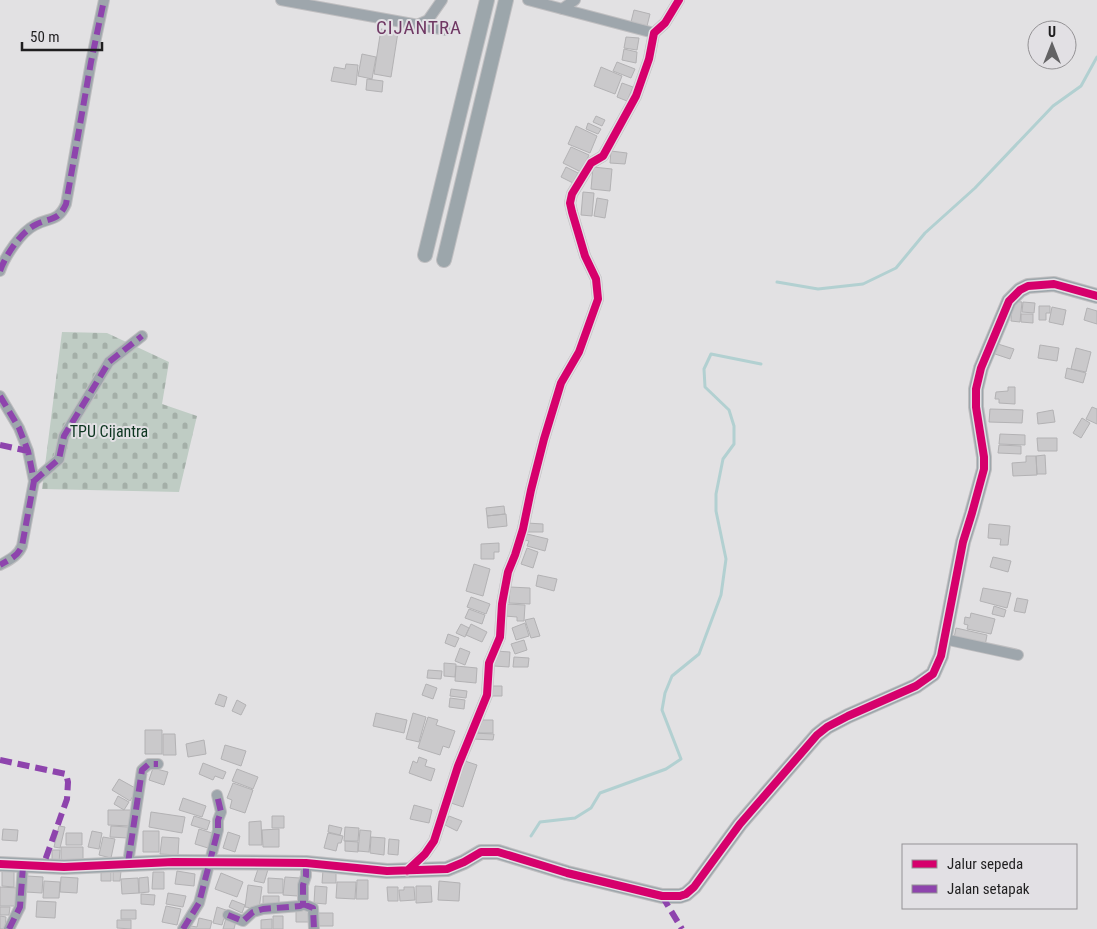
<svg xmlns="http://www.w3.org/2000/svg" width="1097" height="929" font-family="'Roboto Condensed',sans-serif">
<defs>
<pattern id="cemetery-stones" width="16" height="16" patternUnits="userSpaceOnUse" patternTransform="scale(1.25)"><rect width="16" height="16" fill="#bfccc4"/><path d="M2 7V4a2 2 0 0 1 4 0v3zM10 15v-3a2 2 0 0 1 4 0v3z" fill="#a4afa8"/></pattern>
</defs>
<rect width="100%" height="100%" fill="#e2e1e3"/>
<path fill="url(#cemetery-stones)" d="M62,332l45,1 62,29 -7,42 35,12 -18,76 -137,-3z"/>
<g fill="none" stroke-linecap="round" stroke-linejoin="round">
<path stroke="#b2d0d1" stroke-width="3" d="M777,282l41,7 45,-5 33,-16 29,-35 50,-45 78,-82 28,-20 16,-29
M531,836l9,-14 35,-4 16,-10 9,-15 66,-24 15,-10 -19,-49 3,-17 7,-17 27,-22 22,-59 5,-36 -10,-48v-17l7,-35 11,-15v-18l-5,-16 -24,-23 -1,-18 7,-15 50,10"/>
</g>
<path fill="#cac9cb" stroke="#b3b2b4" d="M634,10l16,4 -3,12 -16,-4z
M381,29l17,3 -7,45 -17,-3z
M626,37l13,1 -2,12 -13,-2z
M624,49l13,3 -1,11 -14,-3z
M362,54l14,3 -4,22 -14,-3z
M617,62l18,7 -4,9 -18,-7z
M346,64l12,1 -2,20 -25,-4 3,-14 11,2z
M601,67l21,9 -7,18 -21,-8z
M367,79l16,2 -1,11 -16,-2z
M622,83l11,4 -6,14 -10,-4z
M596,116l9,4 -3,6 -9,-4z
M588,123l13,6 -3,5 -12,-5z
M576,126l21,10 -7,17 -22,-9z
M571,147l18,8 -8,17 -18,-9z
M611,151l16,2 -2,11 -15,-1z
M566,167l12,6 -5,10 -12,-6z
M593,167l19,2 -2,22 -19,-2z
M583,192l11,1 -2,23 -11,-1z
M597,198l11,2 -3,18 -11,-2z
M1012,301l10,1 -2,20 -9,-1z
M1023,302l12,1 -1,10 -12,-1z
M1039,306h11v7h-4v7h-7z
M1052,307l14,3 -3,15 -14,-3z
M1087,308l10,3v13l-13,-4z
M1021,314h12v9l-12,-1z
M998,344l16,5 -4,10 -15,-5z
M1040,345l19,3 -2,13 -19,-3z
M1076,348l15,4 -5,20 -15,-3z
M1067,368l19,5 -3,10 -18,-5z
M1008,387h7v17l-16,-1v-4h-4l1,-7 12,-1z
M1092,407l5,2v15l-11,-5z
M990,409l33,1 -1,13 -33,-1z
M1053,410l2,12 -17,2 -1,-11z
M1082,418l8,5 -9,15 -8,-5z
M1000,434l25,1v10l-26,-1z
M1037,438h20v13h-19z
M999,445l22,1v8l-23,-1z
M1045,455l1,19h-9l-1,-18z
M1026,456h10l1,19 -24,1 -1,-13 14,-1z
M504,506l1,8 -18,2 -1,-8z
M506,514l1,12 -19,2 -1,-12z
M527,523l16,1v8h-16z
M989,524l21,2 -2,19h-8l1,-6 -13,-1z
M527,534l21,5 -3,12 -18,-5 2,-5 -4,-1z
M499,543v9h-5v7h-13v-15z
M527,548l11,4 -5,16 -12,-4z
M993,557l18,4 -3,11 -18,-5z
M474,564l16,5 -7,27 -17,-5z
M538,575l19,4 -3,12 -18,-5z
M510,587l20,1v16l-21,-1z
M983,588l28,5 -4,15 -27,-7z
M471,597l19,7 -4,10 -19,-7z
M1017,598l11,2 -3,13 -11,-2z
M506,604l19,1 -1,16h-7v-4l-12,-1z
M994,606l12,4 -2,7 -12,-3z
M469,609l16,6 -3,9 -17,-6z
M971,613l24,6 -4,15 -24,-5 1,-4 -4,-1 1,-7 5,1z
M534,618l6,18 -9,2 -6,-18z
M525,623l4,13 -13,4 -4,-12z
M461,624l8,4 -4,9 -9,-4z
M471,624l16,8 -5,10 -16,-7z
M956,628l31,7 -2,11 -31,-8z
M448,634l11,4 -4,9 -10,-4z
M524,640l3,10 -12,4 -4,-10z
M460,648l10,4 -5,13 -10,-4z
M496,651l14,1 -1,15 -15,-1z
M514,657l15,1 -1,9h-15z
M444,663l12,1 -1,13 -11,-1z
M456,666l21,2 -1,15 -21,-2z
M428,670l14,1 -1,8 -14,-1z
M426,684l11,4 -4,11 -11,-4z
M491,686h11v10h-11z
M451,689l16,2 -1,7 -16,-2z
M219,694l8,3 -3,10 -9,-3z
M450,698l15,2 -1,9 -15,-2z
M237,700l9,5 -5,10 -9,-4z
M376,713l31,7 -3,13 -31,-7z
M413,713l13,4 -7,25 -13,-3z
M428,717l10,3 -2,5 19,6 -6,17 -6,-2 -3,9 -22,-7z
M478,720h15v13h-15z
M145,730h17v24h-17z
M473,733l21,1 -1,6 -20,-1z
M163,734h12l1,21h-13z
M204,740l2,14 -18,3 -2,-13z
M225,745l21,6 -5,15 -20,-7z
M419,757l8,3 -2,6 10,3 -4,12 -22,-8 4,-12 4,2z
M465,761l12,4 -14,42 -12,-4z
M203,763l23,9 -3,7 -8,-3 -2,4 -14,-6z
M153,768l15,4 -4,13 -15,-5z
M237,769l21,8 -5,12 -21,-8z
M119,779l18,10 -7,12 -18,-11z
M233,783l20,7 -8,23 -15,-5 2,-8 -5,-2z
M118,796l11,6 -5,8 -10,-6z
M183,798l23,8 -4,11 -23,-7z
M414,805l18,5 -3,13 -19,-4z
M108,810h23v16l-23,-1z
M151,812l34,5 -3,16 -33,-6z
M194,816l16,5 -3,9 -16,-5z
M272,816h12v12h-12z
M449,816l13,5 -5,10 -12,-6z
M261,821l1,24h-13v-23z
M329,825l13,3 -2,7 -12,-3z
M59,826l6,1 -5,21 -6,-1z
M111,826l17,1v11l-18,-1z
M345,827l14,1 -1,13h-14z
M3,829l15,1 -1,11 -15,-1z
M199,829l13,4 -4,15 -13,-4z
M279,829v18h-16l-1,-17z
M360,830l11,1 -2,21 -11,-1z
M92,831l10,2 -3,16 -11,-2z
M143,831h16v21h-16z
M228,832l12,4 -5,16 -12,-4z
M66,833h16v12h-16z
M328,833l15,3 -2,7h-3l-2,8 -12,-3z
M103,837l12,2 -4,19 -12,-3z
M162,837l17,1 -1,17 -18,-1z
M371,837l14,1 -1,17 -14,-2z
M389,839l10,1 -1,15 -10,-1z
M345,841l13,1v10l-13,-1z
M61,847h22v13h-22z
M52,850h8l-1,12h-7z
M260,863l9,3 -5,17 -10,-2z
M2,869l12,1v17l-12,-1z
M323,870l13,1v12h-14z
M101,871h10v10h-10z
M113,871h8l-1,10h-7z
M177,871l18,3 -1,12 -19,-2z
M153,872h11v17h-12z
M221,873l22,9 -6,15 -22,-8z
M27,876l16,1 -1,16 -16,-1z
M61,877l17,1 -1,15 -17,-1z
M148,877l1,15 -10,1v-15z
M285,877l15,1 -2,18 -15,-1z
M138,878l1,15 -17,1 -1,-15z
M268,878l15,1v14h-15z
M357,880h11v19h-12z
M44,881l16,1 -1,16h-16z
M439,881l21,2 -1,18 -21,-1z
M337,882h19l-1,17 -19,-1z
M248,885l14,2 -3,22 -14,-2z
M315,886l12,1 -1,17 -12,-1z
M416,886h15l1,16 -16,1z
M0,887l19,1 -1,18h-18z
M387,887h11v14h-10z
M404,887h10l1,13 -15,1 -1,-11h5z
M168,893l18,3 -3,11 -17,-3z
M141,894l14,1 -1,10 -13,-1z
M263,896h16v10h-16z
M232,900l13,5 -3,8 -13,-6z
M37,901l19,1 -1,16 -19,-1z
M166,906l15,3 -4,16 -15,-3z
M0,907h10l-1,8h-9z
M217,907l9,3 -4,15 -9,-2z
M296,909h14v13h-14z
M121,910h15v9h-15z
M316,913h17v13h-17z
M0,916l6,1 -1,12h-5z
M273,916h10v13h-10z
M199,918l13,3 -2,8h-20l1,-3 6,1z
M226,918l10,3 -2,8h-11z
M272,919v10h-11v-9z
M117,920h14v9l-14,-1z"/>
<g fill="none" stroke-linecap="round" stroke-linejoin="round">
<defs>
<path id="street" d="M281,0l165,30
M528,0l126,33
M562,9l13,-9
M417,25l11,-5 14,-20
M0,271c5,-15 21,-39 35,-46 15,-8 23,-3 31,-21l25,-142 13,-62
M0,396l19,32 9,23 6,30 -12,65c-4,10 -13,14 -22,19
M34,481l25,-22 5,-23 45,-74 33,-26
M944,639l74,16
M128,863l14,-93 7,-6h9
M407,871l18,-17 9,-13 24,-75 29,-71 2,-32 11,-26 2,-33 6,-32 7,-17 8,-26 8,-39 13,-51 17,-56 18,-31 19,-53 -2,-20 -11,-23 -13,-44 -2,-9 2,-9 19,-31 12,-7 33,-60 13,-37 5,-26 11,-10 14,-23
M303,904l10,4 1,21
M228,915l15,6 10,-9 10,-3 37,-3 3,-2v-19l3,-9v-13
M9,929l11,-22 3,-41
M183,929l16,-26 19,-73v-10l3,-8 -4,-17"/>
<path id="secondary" d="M425,255l62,-255
M444,260l62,-260
M0,864l64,3 109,-5 133,1 81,8 60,-2 17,-7 17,-10h17l69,21 95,23h18l6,-2 8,-7 46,-63 77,-89 10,-8 21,-11 68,-30 17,-12 8,-18 22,-114 9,-29 12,-44v-12l-8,-50v-18l5,-21 28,-67 11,-11 8,-4 26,-2 43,12"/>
</defs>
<use href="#street" stroke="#bfbec0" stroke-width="12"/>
<use href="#secondary" stroke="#bfbec0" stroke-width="16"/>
<use href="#street" stroke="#9ea6ac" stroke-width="10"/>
<use href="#secondary" stroke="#9ca6ab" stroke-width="14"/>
<path stroke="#8e44ad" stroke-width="6" stroke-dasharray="12 6" stroke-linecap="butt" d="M0,271c5,-15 21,-39 35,-46 15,-8 23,-3 31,-21l25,-142 13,-62
M0,396l19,32 9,23 6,30 -12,65c-4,10 -13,14 -22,19
M0,445l28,6
M34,481l25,-22 5,-23 45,-74 33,-26
M0,760l66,14 2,8 -1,17 -24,67
M128,863l14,-93 7,-6h9
M662,896l20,33
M303,904l10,4 1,21
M228,915l15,6 10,-9 10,-3 37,-3 3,-2v-19l3,-9v-13
M9,929l11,-22 3,-41
M183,929l16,-26 19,-73v-10l3,-8 -4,-17"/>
<defs>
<path id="cycleway" d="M0,864l64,3 109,-5 133,1 81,8 60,-2 17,-7 17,-10h17l69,21 95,23h18l6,-2 8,-7 46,-63 77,-89 10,-8 21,-11 68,-30 17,-12 8,-18 22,-114 9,-29 12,-44v-12l-8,-50v-18l5,-21 28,-67 11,-11 8,-4 26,-2 43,12
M407,871l18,-17 9,-13 24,-75 29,-71 2,-32 11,-26 2,-33 6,-32 7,-17 8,-26 8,-39 13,-51 17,-56 18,-31 19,-53 -2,-20 -11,-23 -13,-44 -2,-9 2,-9 19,-31 12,-7 33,-60 13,-37 5,-26 11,-10 14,-23"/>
</defs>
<use href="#cycleway" stroke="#e2e0e4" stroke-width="11"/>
<use href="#cycleway" stroke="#d6006c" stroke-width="8"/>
</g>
<g text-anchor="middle" stroke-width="4" stroke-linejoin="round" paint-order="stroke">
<g font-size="16" fill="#0d3520" stroke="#e2e0e4">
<text x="109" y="437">TPU Cijantra</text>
</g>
<g font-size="19" letter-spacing="1" fill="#6f3763" stroke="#e2e0e4">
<text x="419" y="34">CIJANTRA</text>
</g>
</g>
<rect x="902" y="844" width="175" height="65" fill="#e2e0e4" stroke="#949295"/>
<rect x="912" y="860" width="25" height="8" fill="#d6006c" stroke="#949295"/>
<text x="947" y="869" font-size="15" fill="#1f1e1f">Jalur sepeda</text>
<rect x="912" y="885" width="25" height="8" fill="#8e44ad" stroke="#949295"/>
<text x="947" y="894" font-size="15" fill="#1f1e1f">Jalan setapak</text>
<g transform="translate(1052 45)"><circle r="24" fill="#e2e0e4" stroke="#949295"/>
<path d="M0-4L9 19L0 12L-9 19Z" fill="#636264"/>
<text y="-8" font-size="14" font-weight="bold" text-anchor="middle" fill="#1f1e1f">U</text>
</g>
<path d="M22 42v8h80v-8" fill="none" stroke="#1f1e1f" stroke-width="2.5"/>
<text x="30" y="42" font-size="15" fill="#1f1e1f" stroke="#e2e0e4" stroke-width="4" paint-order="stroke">50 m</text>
</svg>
